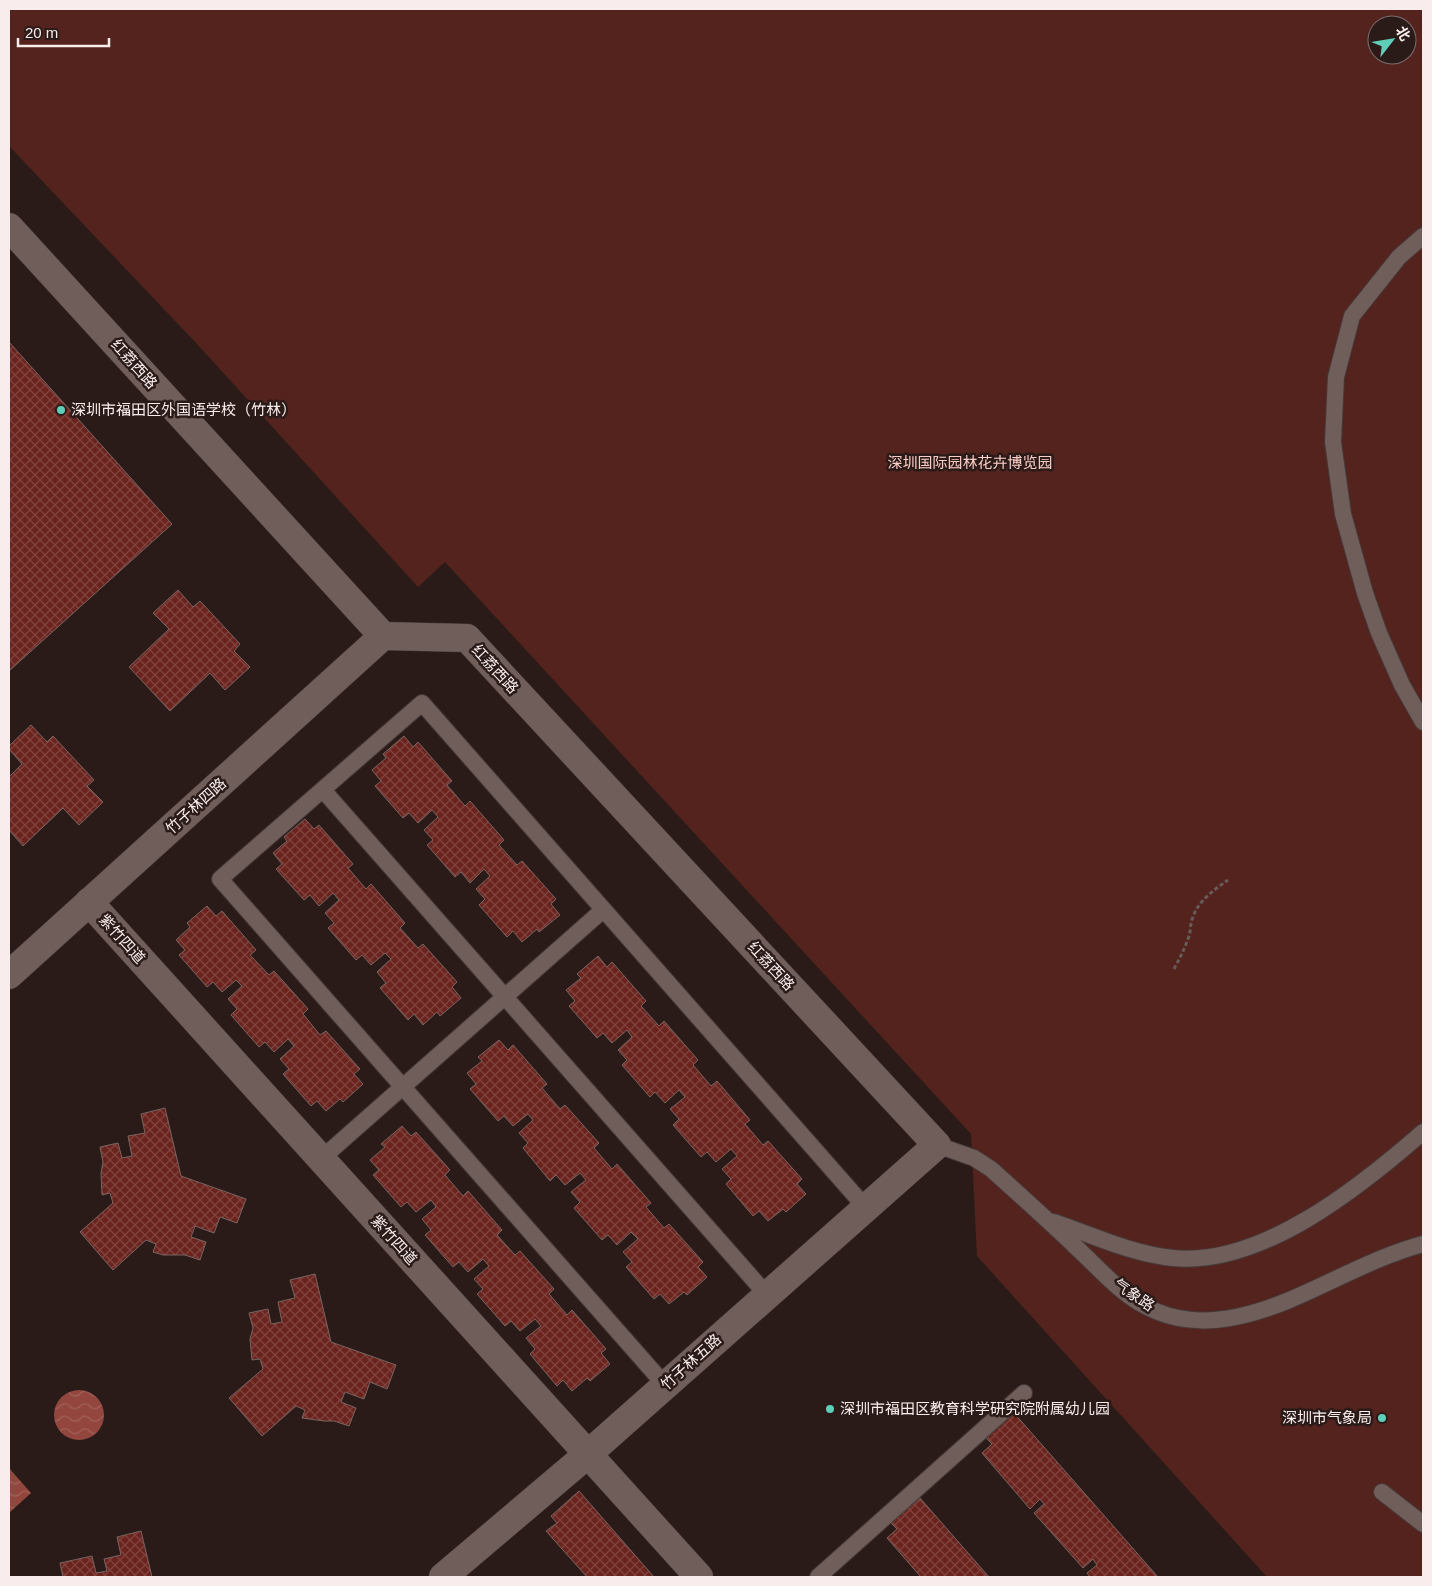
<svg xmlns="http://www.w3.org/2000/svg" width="1432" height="1586" font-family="Arial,'Noto Sans SC',sans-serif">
<defs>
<pattern id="water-waves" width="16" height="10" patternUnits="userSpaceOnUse" patternTransform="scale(1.25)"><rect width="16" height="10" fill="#92463d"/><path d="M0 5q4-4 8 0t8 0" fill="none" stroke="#a26159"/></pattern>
<pattern id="building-cross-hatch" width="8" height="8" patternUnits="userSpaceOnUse" patternTransform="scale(1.25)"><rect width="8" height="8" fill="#6b231d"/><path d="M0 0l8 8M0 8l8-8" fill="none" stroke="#81433e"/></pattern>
</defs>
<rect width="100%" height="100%" fill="#2a1b19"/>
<path fill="#54231d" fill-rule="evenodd" d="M9,9h1414v1568h-156l-290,-321 -6,-122 -526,-572 -27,25 -221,-243 -188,-198zM1377,25h30v30h-30z"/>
<path fill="url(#water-waves)" d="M54 1415a25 25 0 1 1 50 0a25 25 0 1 1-50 0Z
M9,1468l22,25 -22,20z"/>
<path fill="url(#building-cross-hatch)" stroke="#786562" d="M9,342l163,182 -163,147z
M178,590l15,17 7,-6 40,43 -6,7 16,16 -25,23 -15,-17 -40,38 -41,-44 40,-38 -16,-16z
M31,725l16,17 6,-6 41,44 -7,6 16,16 -24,23 -16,-17 -40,38 -14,-16v-53l13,-13 -13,-15v-3z
M404,736l9,11 5,-5 34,39 -5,4 18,21 5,-5 34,39 -5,5 18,20 5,-4 34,38 -5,5 9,11 -21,17 -2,-3 -15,13 -9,-11 -6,6 -28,-32 6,-6 -9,-10 14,-13 -6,-7 -14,14 -9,-11 -6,5 -28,-32 6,-5 -9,-10 14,-13 -6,-7 -14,13 -9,-10 -6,5 -28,-32 6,-5 -9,-11 14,-12 -3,-4z
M305,819l9,10 5,-4 34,39 -5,4 18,21 5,-5 34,39 -5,5 18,20 5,-4 34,38 -5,5 9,11 -21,18 -3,-4 -14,13 -9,-11 -6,6 -28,-32 6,-5 -9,-11 14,-13 -6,-6 -14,12 -9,-10 -6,5 -28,-32 6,-5 -9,-10 14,-13 -6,-7 -14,13 -9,-11 -6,5 -28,-31 6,-5 -9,-11 14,-12 -3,-4z
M207,906l9,10 6,-5 34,39 -6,5 19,20 5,-4 34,38 -5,5 17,21 6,-4 34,38 -6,5 9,10 -20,18 -3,-3 -14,12 -9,-10 -6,5 -28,-32 6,-5 -9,-10 14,-13 -6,-7 -14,13 -9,-10 -6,5 -28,-32 6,-6 -9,-10 14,-13 -6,-6 -14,12 -9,-10 -6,5 -28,-32 6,-5 -9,-10 14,-13 -3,-4z
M598,956l9,11 5,-5 34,39 -5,5 18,20 5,-5 34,39 -5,5 18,21 6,-5 33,39 -5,4 18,21 5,-4 34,38 -5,5 9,10 -20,18 -3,-3 -15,12 -9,-10 -6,5 -27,-32 5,-5 -9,-10 15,-13 -6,-7 -15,13 -9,-10 -6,5 -28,-32 6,-6 -9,-10 15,-12 -6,-7 -14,13 -10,-11 -5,5 -28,-32 5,-5 -9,-10 14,-13 -5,-7 -15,13 -9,-10 -6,5 -28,-32 6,-5 -9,-11 15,-12 -4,-4z
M499,1040l9,10 5,-5 34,39 -5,4 18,21 5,-4 34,38 -5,5 18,21 5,-5 34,39 -5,4 18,21 5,-4 34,38 -5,5 9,10 -20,18 -3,-3 -15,12 -9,-10 -6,5 -28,-32 6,-5 -9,-10 15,-13 -7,-7 -14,13 -9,-10 -6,5 -28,-32 6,-6 -9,-10 15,-12 -6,-7 -15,12 -9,-10 -6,6 -27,-33 5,-5 -9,-10 14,-13 -5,-6 -15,12 -9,-10 -6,5 -28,-32 6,-5 -9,-11 15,-12 -4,-4z
M165,1108l16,68 65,23 -9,24 -17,-6 -6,16 -19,-7 -4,11 15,5 -6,18 -15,-5h-22l-10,-3 3,-8 -10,-4 -33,30 -33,-38 33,-29 -3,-10 -8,2 -1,-22 2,-11 -3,-15 18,-4 4,15 10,-2 -4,-20 17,-3 -4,-19z
M402,1126l9,10 5,-4 34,38 -5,5 18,21 5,-5 34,39 -5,5 18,20 5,-4 34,38 -5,5 18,21 5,-5 34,39 -5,4 9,11 -20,17 -3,-3 -15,13 -9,-11 -6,6 -27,-32 5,-5 -9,-11 15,-12 -6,-7 -15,12 -9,-10 -6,5 -28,-32 6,-5 -9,-10 15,-13 -6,-7 -15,13 -9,-10 -6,5 -28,-32 6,-5 -9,-11 14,-12 -5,-7 -15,12 -9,-10 -6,5 -28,-32 6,-5 -9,-10 15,-13 -4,-3z
M315,1274l16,68 65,23 -9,24 -17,-7 -6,17 -19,-7 -4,10 15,6 -7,18 -15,-5h-10l-22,-3 3,-8 -9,-4 -34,30 -33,-38 34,-29 -3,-10 -8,1 -2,-21 3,-11 -4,-15 19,-4 3,15 11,-2 -4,-20 17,-4 -5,-18z
M1014,1413l144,164h-68l-3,-4 10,-8 -4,-6 -10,9 -49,-55 10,-9 -4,-5 -10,10 -48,-56 10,-9 -6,-6z
M579,1491l75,86h-67l-41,-46 11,-8 -6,-7z
M920,1498l69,79h-68l-34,-39 10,-9 -6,-6z
M141,1531l11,46h-89l-3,-14 32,-7 4,17 11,-2 -3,-12 17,-4 -4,-18z"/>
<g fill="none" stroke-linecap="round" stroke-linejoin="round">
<defs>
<path id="service" d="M1423,236l-24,21 -47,59 -16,61 -3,65 10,72 22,79 14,40 23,52 21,37
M323,790l444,505
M937,1145l37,13 17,11c29,26 59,53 87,80 14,13 27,27 41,39 52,45 109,37 168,13 46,-19 88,-44 136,-57
M321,1159l282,-249
M1054,1222c38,13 78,32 119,36 88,9 187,-71 250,-126
M665,1385l-445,-506 202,-176 444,505
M1382,1492l41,32
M818,1577l206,-184"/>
<path id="minor" d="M9,227l374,409 84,2 470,507 -349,309 -145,123
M89,902l610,675"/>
<path id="tertiary" d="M9,975l374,-339"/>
</defs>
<use href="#service" stroke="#453938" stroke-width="18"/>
<use href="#minor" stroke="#453938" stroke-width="29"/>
<use href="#tertiary" stroke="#453938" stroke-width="29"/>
<path stroke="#685b59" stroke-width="3" stroke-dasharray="4 2.5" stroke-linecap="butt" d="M1174,969c6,-11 11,-21 15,-33 2,-6 1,-13 4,-19 5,-16 22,-28 35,-37"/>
<use href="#service" stroke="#705e5b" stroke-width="16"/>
<use href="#minor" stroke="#705e5b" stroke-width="28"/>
<use href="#tertiary" stroke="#705e5b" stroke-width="28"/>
</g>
<g fill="#5eceb8" stroke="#2a1b19" stroke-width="2">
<circle cx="61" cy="410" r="5"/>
<circle cx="830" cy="1409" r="5"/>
<circle cx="1382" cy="1418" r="5"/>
</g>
<g text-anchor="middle" stroke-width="5" stroke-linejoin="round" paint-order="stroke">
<g font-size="15" fill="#f8edec" stroke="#2a1b19">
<text transform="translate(134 364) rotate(48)" y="5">红荔西路</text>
<text transform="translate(495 669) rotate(47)" y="5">红荔西路</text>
<text transform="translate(196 806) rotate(-42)" y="5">竹子林四路</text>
<text transform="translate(122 939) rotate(48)" y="5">紫竹四道</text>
<text transform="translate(771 966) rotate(47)" y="5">红荔西路</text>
<text transform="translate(394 1240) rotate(48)" y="5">紫竹四道</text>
<text transform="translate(1134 1295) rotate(34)" y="5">气象路</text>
<text transform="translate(691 1362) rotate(-42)" y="5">竹子林五路</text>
</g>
<g font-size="15" fill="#f8edec" stroke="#2a1b19" text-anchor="start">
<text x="71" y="415">深圳市福田区外国语学校（竹林）</text>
<text x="840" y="1414">深圳市福田区教育科学研究院附属幼儿园</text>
<text x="1372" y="1423" text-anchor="end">深圳市气象局</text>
</g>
<g font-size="15" fill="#fccdc6" stroke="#2a1b19">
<text x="970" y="468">深圳国际园林花卉博览园</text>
</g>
</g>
<rect width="1432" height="1586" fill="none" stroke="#f8edec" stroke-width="20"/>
<g transform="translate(1392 40) rotate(59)"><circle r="24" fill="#2a1b19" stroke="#7c6f6d"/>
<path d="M0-4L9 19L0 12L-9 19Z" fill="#5eceb8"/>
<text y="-8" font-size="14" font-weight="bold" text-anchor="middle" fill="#f8edec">北</text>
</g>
<path d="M18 38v8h91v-8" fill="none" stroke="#f8edec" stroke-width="2.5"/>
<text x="25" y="38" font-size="15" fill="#f8edec" stroke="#2a1b19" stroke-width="4" paint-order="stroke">20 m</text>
</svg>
